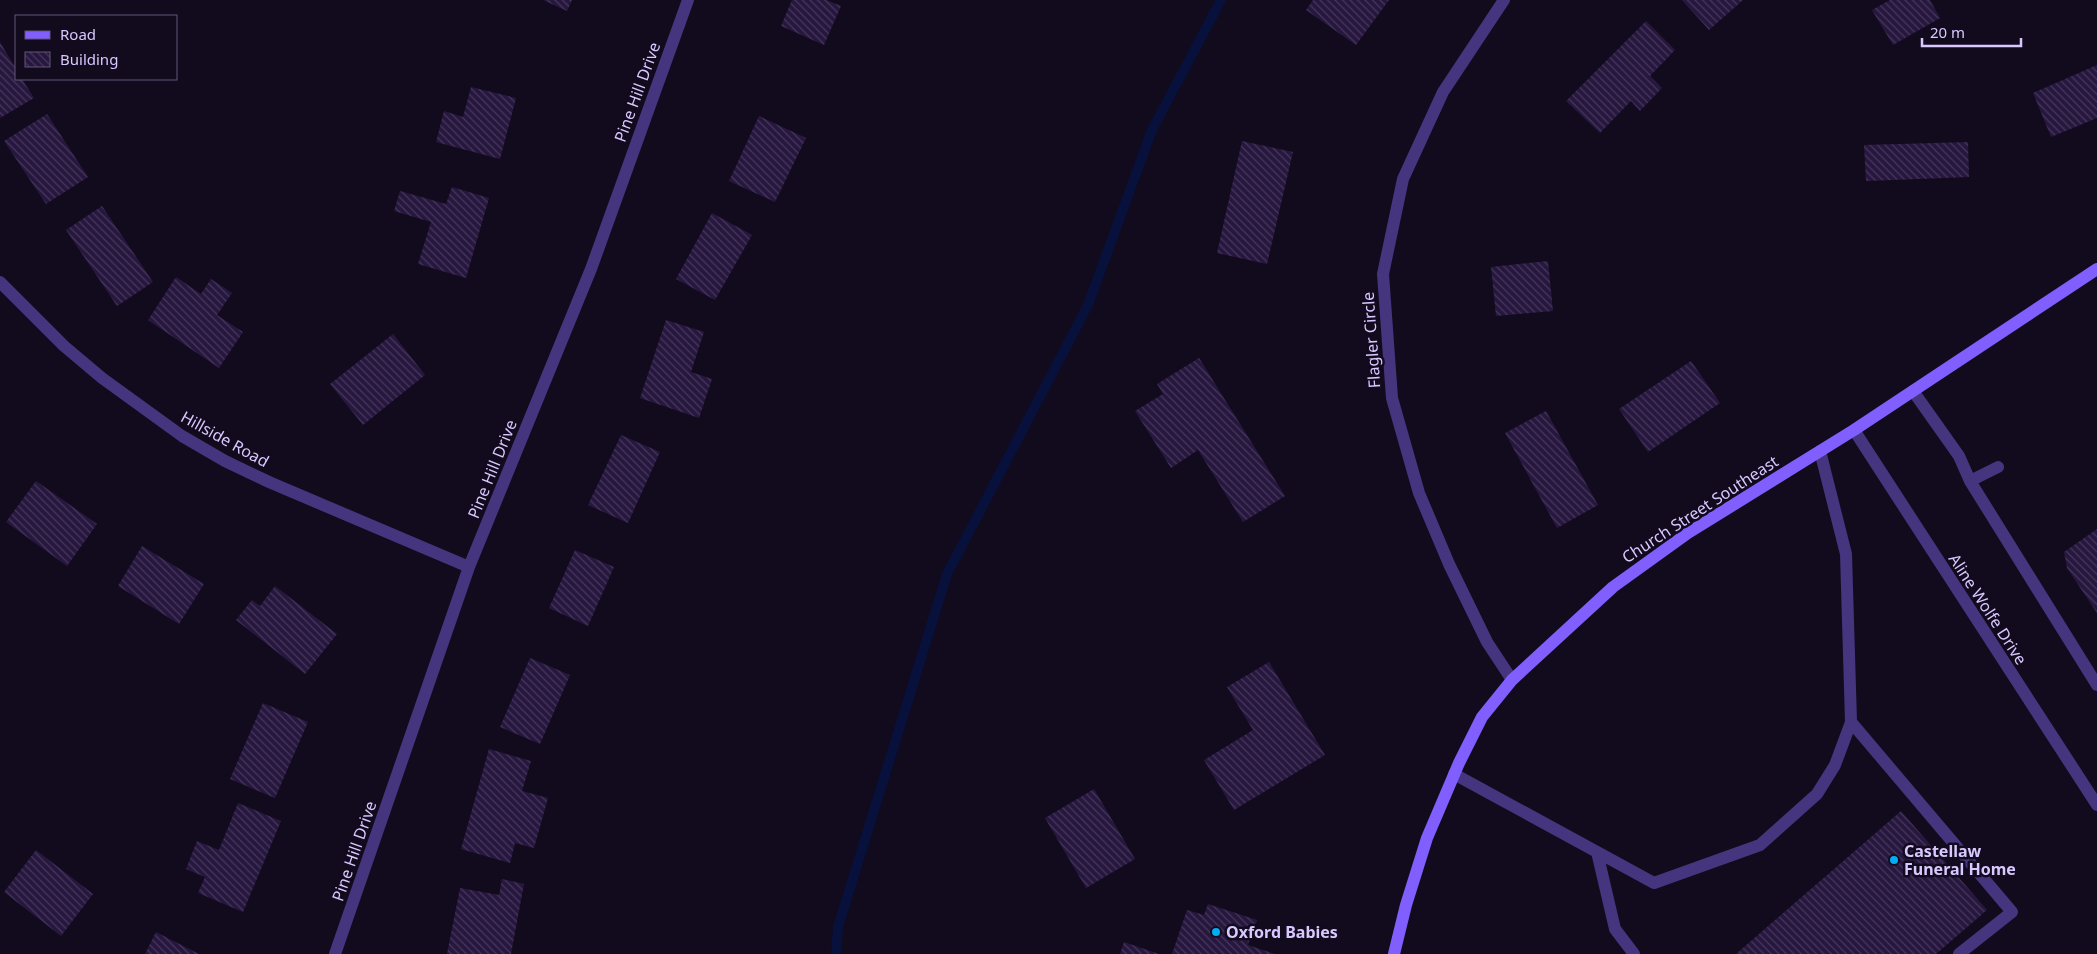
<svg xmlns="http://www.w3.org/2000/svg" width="2097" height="954" font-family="'Noto Sans',sans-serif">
<defs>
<pattern id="building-back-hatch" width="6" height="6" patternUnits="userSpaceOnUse" patternTransform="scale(1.25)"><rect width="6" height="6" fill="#27173f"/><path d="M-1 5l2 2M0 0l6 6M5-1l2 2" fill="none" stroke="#46375c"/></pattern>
</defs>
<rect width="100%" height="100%" fill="#120b1e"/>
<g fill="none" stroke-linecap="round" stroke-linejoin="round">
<path stroke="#07113b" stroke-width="10" d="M836,954l2,-27 109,-353 141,-269 64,-175 69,-130"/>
</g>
<path fill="url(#building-back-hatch)" d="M543,0h29l-5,11z
M792,0h34l15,6 -17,39 -43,-19z
M1313,0h76l-33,45 -50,-35z
M1682,0h61l-34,30z
M1890,0h40l10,18 -47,27 -21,-35z
M1646,21l29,29 -25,26 12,12 -22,23 -9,-10 -31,32 -34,-32z
M0,42l16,27v10h6l12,19 -34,20z
M2097,65v53l-46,19 -18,-44z
M471,87l45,11 -16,61 -64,-17 8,-31 19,6z
M47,114l41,63 -42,27 -42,-63z
M759,116l47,22 -31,64 -46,-21z
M1242,141l51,11 -26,112 -50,-11z
M1968,142l1,35 -103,4 -2,-36z
M452,187l37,11 -23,80 -48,-14 13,-42 -37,-11 6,-20 46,13z
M102,206l51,76 -36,24 -51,-76z
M712,213l40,22 -37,65 -39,-21z
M1548,261l5,50 -57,5 -5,-49z
M176,277l25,17 10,-15 21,14 -15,22 26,17 -24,36 -71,-48z
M666,320l38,12 -13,40 21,7 -13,39 -59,-20z
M393,334l32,41 -62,50 -33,-41z
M1199,358l86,138 -42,26 -45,-72 -27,18 -36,-57 28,-17 -6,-10z
M1691,361l29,42 -72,49 -29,-43z
M1546,411l52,94 -41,23 -52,-95z
M621,435l39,17 -32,71 -40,-18z
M36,481l61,43 -30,42 -61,-44z
M2097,529v84l-30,-45 -3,-16z
M142,546l62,38 -25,40 -61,-38z
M575,550l39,17 -26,59 -39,-18z
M275,586l62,48 -32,40 -69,-54 16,-20 8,6z
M530,658l40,17 -30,69 -40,-17z
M1269,662l56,93 -91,55 -30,-50 49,-30 -26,-43z
M263,703l45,19 -33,76 -45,-19z
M489,749l42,12 -9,30 26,7 -14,50 -19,-5 -5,20 -49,-14z
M1094,789l41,70 -49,29 -41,-70z
M238,803l43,18 -38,91 -45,-19 7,-16 -19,-8 11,-28 22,9z
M1901,811l86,99 -51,44h-200z
M36,850l57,44 -32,42 -57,-44z
M502,879l22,5 -13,70h-64l13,-66 39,7z
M1208,904l49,16 -9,25 27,9h-103l15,-44 17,5z
M156,932l43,22h-54z
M1124,942l35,12h-39z"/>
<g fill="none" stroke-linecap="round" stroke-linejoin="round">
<path stroke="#45357e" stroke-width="12" d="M1913,391l46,65 11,25 28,-14
M1970,481l127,204
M1851,722l161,190 -53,42
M1454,774l200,109 106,-38 57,-51 18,-29 16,-43 -5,-168 -26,-103
M1597,852l18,77 19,25"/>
<path stroke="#45357e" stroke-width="12" d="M1504,0l-61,92 -40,87 -20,95 9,124 27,95 30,71 38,78 25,38
M0,282l64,64 38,32 80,58 43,25 44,21 200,85
M1854,430l243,375
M335,954l134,-387 122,-298 97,-269"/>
<path stroke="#815fff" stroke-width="12" d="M1394,954l12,-49 21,-67 32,-75 23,-46 30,-37 101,-93 75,-54 166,-103 243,-161"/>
</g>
<g fill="#00aef3" stroke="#120b1e" stroke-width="2">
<circle cx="1894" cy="860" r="5"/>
<circle cx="1216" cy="932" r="5"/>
</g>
<g text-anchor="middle" stroke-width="5" stroke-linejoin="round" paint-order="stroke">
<g font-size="16" fill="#d9c8ff" stroke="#120b1e">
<text transform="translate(637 92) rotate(-70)" y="6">Pine Hill Drive</text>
<text transform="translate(1371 340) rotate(-94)" y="6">Flagler Circle</text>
<text transform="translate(225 439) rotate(29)" y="6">Hillside Road</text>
<text transform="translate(492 469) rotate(-68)" y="6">Pine Hill Drive</text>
<text transform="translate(1700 509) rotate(-33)" y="6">Church Street Southeast</text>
<text transform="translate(1988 609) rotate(57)" y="6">Aline Wolfe Drive</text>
<text transform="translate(354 851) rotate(-71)" y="6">Pine Hill Drive</text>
</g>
<g font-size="16" font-weight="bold" fill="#d9c8ff" stroke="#120b1e" text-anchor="start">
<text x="1904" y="857">Castellaw<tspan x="1904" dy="18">Funeral Home</tspan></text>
<text x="1226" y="938">Oxford Babies</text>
</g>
</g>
<rect x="15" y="15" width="162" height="65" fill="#120b1e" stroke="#625778"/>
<rect x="25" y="31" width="25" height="8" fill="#815fff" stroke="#625778"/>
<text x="60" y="40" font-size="15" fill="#d9c8ff">Road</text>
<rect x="25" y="52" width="25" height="15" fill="url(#building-back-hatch)" stroke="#625778"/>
<text x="60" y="65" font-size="15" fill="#d9c8ff">Building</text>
<path d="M1922 38v8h99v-8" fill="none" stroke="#d9c8ff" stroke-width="2.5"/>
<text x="1930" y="38" font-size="15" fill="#d9c8ff" stroke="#120b1e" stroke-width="4" paint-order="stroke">20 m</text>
</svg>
